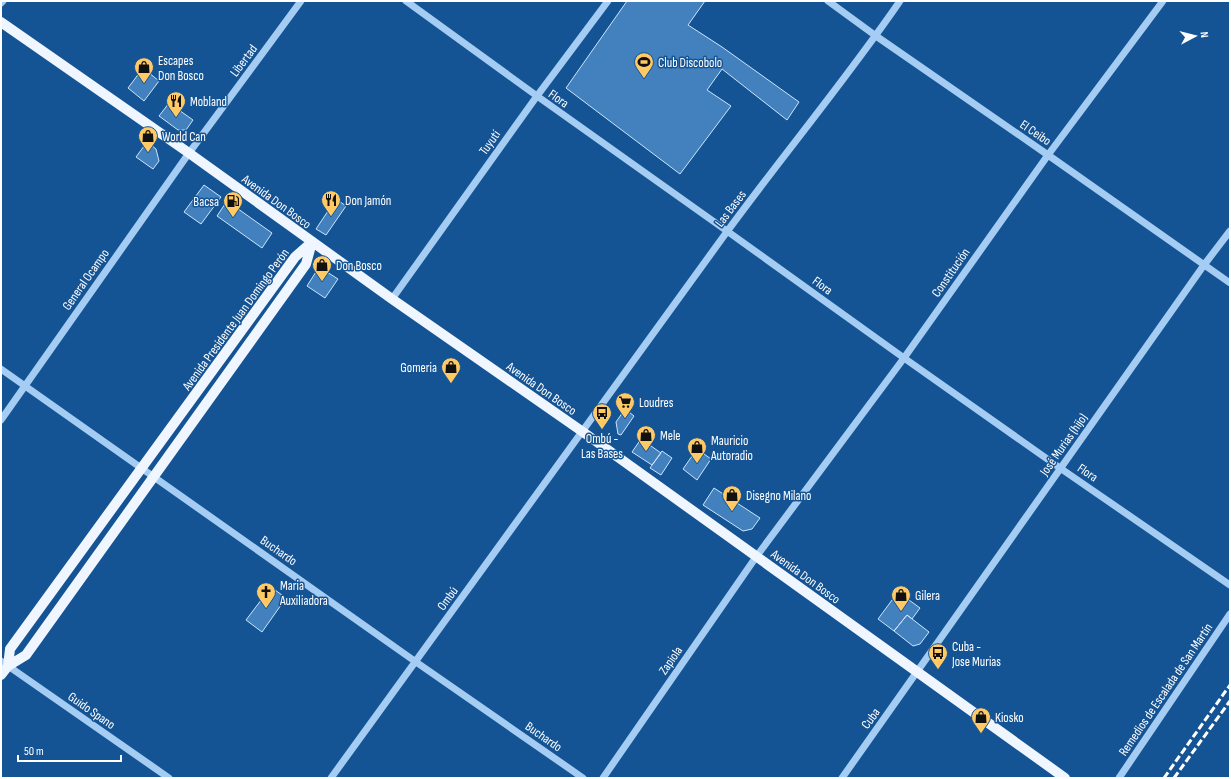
<svg xmlns="http://www.w3.org/2000/svg" width="1231" height="779" font-family="'Sofia Sans Condensed',sans-serif">
<rect width="100%" height="100%" fill="#155494"/>
<path fill="#4280be" stroke="#cce5fc" d="M627,1h78l-17,24 34,22 77,55 -12,18 -65,-51 -15,21 24,16 -51,68 -114,-86z
M143,68l16,13 -15,20 -16,-13z
M169,103l24,17 -7,10h-8l-19,-14z
M147,142l9,7 3,12 -6,8 -17,-12z
M204,185l17,12 -20,27 -17,-12z
M336,199l10,7 -20,29 -10,-6z
M227,201l45,32 -10,15 -45,-32z
M319,267l19,12 -13,19 -18,-12z
M625,409l9,7 -13,19 -3,-1 -2,-12z
M641,439l20,14 -9,12 -20,-13z
M697,449l14,10 -14,21 -14,-11z
M662,451l10,7 -11,17 -11,-7z
M714,488l46,30 -8,11 -9,2 -40,-26z
M271,587l15,11 -24,34 -16,-12z
M898,592l22,16 -8,11 -5,-4 -13,16 -16,-12z
M907,615l22,17 -9,12 -7,2 -19,-15z"/>
<g fill="none" stroke-linecap="round" stroke-linejoin="round">
<path stroke="#a5ccf2" stroke-width="7" d="M406,1l131,95 190,135 177,127 156,110 170,117
M828,1l48,35 172,119 182,128
M1,3l2,-2
M392,299l145,-203 71,-95
M1,369l415,293 167,116
M1,420l188,-267 112,-152
M1,661l168,117
M331,778c132,-181 263,-363 395,-545 57,-78 119,-152 174,-232
M603,778l153,-221 148,-199 144,-203 115,-154
M842,778l362,-513 26,-34
M1119,778l111,-164"/>
<path stroke="#eff6ff" stroke-width="10" d="M1,22l188,131 203,146 191,133 482,346
M8,666l2,-17 285,-392 17,-15
M1,675l7,-9 18,-11 280,-391 6,-22"/>
<path stroke="#fff" stroke-width="3" stroke-dasharray="7 3" stroke-linecap="butt" d="M1164,778l66,-93
M1174,778l56,-77"/>
</g>
<defs>
<symbol id="stadium-pin" viewBox="-11 -11 22 30"><path d="M0 17L-7.5 6A9.5 9.5 0 1 1 7.5 6Z" fill="#ffca65" stroke="#155494"/><path d="M0-5a6.5 5 0 1 0 0 10a6.5 5 0 1 0 0-10ZM-3.5-1.8h7v3.6h-7Z" fill="#111"/></symbol>
<symbol id="shop-pin" viewBox="-11 -11 22 30"><path d="M0 17L-7.5 6A9.5 9.5 0 1 1 7.5 6Z" fill="#ffca65" stroke="#155494"/><path d="M-5-2.5h2.3a2.7 3.5 0 0 1 5.4 0H5L5.5 6h-11ZM-1.5-2.5h3a1.5 2.3 0 0 0-3 0Z" fill="#111"/></symbol>
<symbol id="restaurant-pin" viewBox="-11 -11 22 30"><path d="M0 17L-7.5 6A9.5 9.5 0 1 1 7.5 6Z" fill="#ffca65" stroke="#155494"/><path d="M-5-6h1v4h1v-4h1v4h1v-4h1v5L-1.5 .5V6h-2V.5L-5-1ZM5-6V6H3V1.5H1.5Q1.5-4 5-6Z" fill="#111"/></symbol>
<symbol id="fuel-pin" viewBox="-11 -11 22 30"><path d="M0 17L-7.5 6A9.5 9.5 0 1 1 7.5 6Z" fill="#ffca65" stroke="#155494"/><path d="M-5.5-6h7V0h2V4h1.3V-2.5L3-4.5l.8-.8L6-3V5H2.5V1h-1V6h-7ZM-4.2-4.7v3.2H.2V-4.7Z" fill="#111"/></symbol>
<symbol id="supermarket-pin" viewBox="-11 -11 22 30"><path d="M0 17L-7.5 6A9.5 9.5 0 1 1 7.5 6Z" fill="#ffca65" stroke="#155494"/><path d="M-6-5.5h2.5l.6 2H6L4.5 2H-2.5L-4.4-4H-6ZM-1.5 3.2a1.3 1.3 0 1 0 .1 0ZM3 3.2a1.3 1.3 0 1 0 .1 0Z" fill="#111"/></symbol>
<symbol id="bus-pin" viewBox="-11 -11 22 30"><path d="M0 17L-7.5 6A9.5 9.5 0 1 1 7.5 6Z" fill="#ffca65" stroke="#155494"/><path d="M-5-6H5V4H4V6H2V4H-2V6H-4V4H-5ZM-3.5-4V0h7V-4ZM-3.5 1.2v1.5H-2V1.2ZM2 1.2v1.5H3.5V1.2Z" fill="#111"/></symbol>
<symbol id="church-pin" viewBox="-11 -11 22 30"><path d="M0 17L-7.5 6A9.5 9.5 0 1 1 7.5 6Z" fill="#ffca65" stroke="#155494"/><path d="M-1.2-6h2.4v3.5h3.3v2.4h-3.3V6h-2.4V-.1h-3.3v-2.4h3.3Z" fill="#111"/></symbol>
</defs>
<g fill-rule="evenodd">
<use href="#stadium-pin" x="633" y="51" width="22" height="30"/>
<use href="#shop-pin" x="133" y="56" width="22" height="30"/>
<use href="#restaurant-pin" x="165" y="90" width="22" height="30"/>
<use href="#shop-pin" x="137" y="125" width="22" height="30"/>
<use href="#restaurant-pin" x="320" y="189" width="22" height="30"/>
<use href="#fuel-pin" x="222" y="190" width="22" height="30"/>
<use href="#shop-pin" x="311" y="254" width="22" height="30"/>
<use href="#shop-pin" x="440" y="356" width="22" height="30"/>
<use href="#supermarket-pin" x="614" y="391" width="22" height="30"/>
<use href="#bus-pin" x="591" y="402" width="22" height="30"/>
<use href="#shop-pin" x="635" y="424" width="22" height="30"/>
<use href="#shop-pin" x="686" y="436" width="22" height="30"/>
<use href="#shop-pin" x="721" y="484" width="22" height="30"/>
<use href="#church-pin" x="255" y="581" width="22" height="30"/>
<use href="#shop-pin" x="890" y="584" width="22" height="30"/>
<use href="#bus-pin" x="927" y="642" width="22" height="30"/>
<use href="#shop-pin" x="970" y="706" width="22" height="30"/>
</g>
<g text-anchor="middle" stroke-width="3" stroke-linejoin="round" paint-order="stroke">
<g font-size="13" fill="#fff" stroke="#155494" text-anchor="start">
<text x="158" y="65">Escapes<tspan x="158" dy="15">Don Bosco</tspan></text>
<text x="658" y="67">Club Discobolo</text>
<text x="190" y="106">Mobland</text>
<text x="162" y="141">World Can</text>
<text x="345" y="205">Don Jamón</text>
<text x="219" y="206" text-anchor="end">Bacsa</text>
<text x="336" y="270">Don Bosco</text>
<text x="437" y="372" text-anchor="end">Gomeria</text>
<text x="639" y="407">Loudres</text>
<text x="660" y="440">Mele</text>
<text x="602" y="443" text-anchor="middle">Ombú -<tspan x="602" dy="15">Las Bases</tspan></text>
<text x="711" y="445">Mauricio<tspan x="711" dy="15">Autoradio</tspan></text>
<text x="746" y="500">Disegno Milano</text>
<text x="280" y="590">Maria<tspan x="280" dy="15">Auxiliadora</tspan></text>
<text x="915" y="600">Gilera</text>
<text x="952" y="651">Cuba -<tspan x="952" dy="15">Jose Murias</tspan></text>
<text x="995" y="722">Kiosko</text>
</g>
<g font-size="13" fill="#fff" stroke="#155494">
<text transform="translate(243 60) rotate(-53)" y="5">Libertad</text>
<text transform="translate(559 98) rotate(35)" y="5">Flora</text>
<text transform="translate(1036 132) rotate(34)" y="5">El Ceibo</text>
<text transform="translate(489 142) rotate(-55)" y="5">Tuyutí</text>
<text transform="translate(277 201) rotate(36)" y="5">Avenida Don Bosco</text>
<text transform="translate(730 208) rotate(-53)" y="5">Las Bases</text>
<text transform="translate(950 272) rotate(-55)" y="5">Constitución</text>
<text transform="translate(85 279) rotate(-55)" y="5">General Ocampo</text>
<text transform="translate(823 285) rotate(36)" y="5">Flora</text>
<text transform="translate(235 319) rotate(-54)" y="5">Avenida Presidente Juan Domingo Perón</text>
<text transform="translate(542 388) rotate(35)" y="5">Avenida Don Bosco</text>
<text transform="translate(1063 444) rotate(-55)" y="5">José Murias (hijo)</text>
<text transform="translate(1088 472) rotate(34)" y="5">Flora</text>
<text transform="translate(279 550) rotate(35)" y="5">Buchardo</text>
<text transform="translate(806 576) rotate(36)" y="5">Avenida Don Bosco</text>
<text transform="translate(447 598) rotate(-54)" y="5">Ombú</text>
<text transform="translate(670 660) rotate(-55)" y="5">Zapiola</text>
<text transform="translate(1165 689) rotate(-56)" y="5">Remedios de Escalada de San Martín</text>
<text transform="translate(92 710) rotate(35)" y="5">Guido Spano</text>
<text transform="translate(870 718) rotate(-54)" y="5">Cuba</text>
<text transform="translate(544 736) rotate(35)" y="5">Buchardo</text>
</g>
</g>
<rect width="1231" height="779" fill="none" stroke="#ffffff" stroke-width="4"/>
<g transform="translate(1195 36) rotate(83)" stroke="#155494" stroke-width="3" paint-order="stroke">
<path d="M0-3L7 15L0 10L-7 15Z" fill="#ffffff"/>
<text y="-6" font-size="11" font-weight="bold" text-anchor="middle" fill="#ffffff">N</text>
</g>
<path d="M18 755v6h103v-6" fill="none" stroke="#ffffff" stroke-width="2"/>
<text x="24" y="755" font-size="12" fill="#ffffff" stroke="#155494" stroke-width="3" paint-order="stroke">50 m</text>
</svg>
